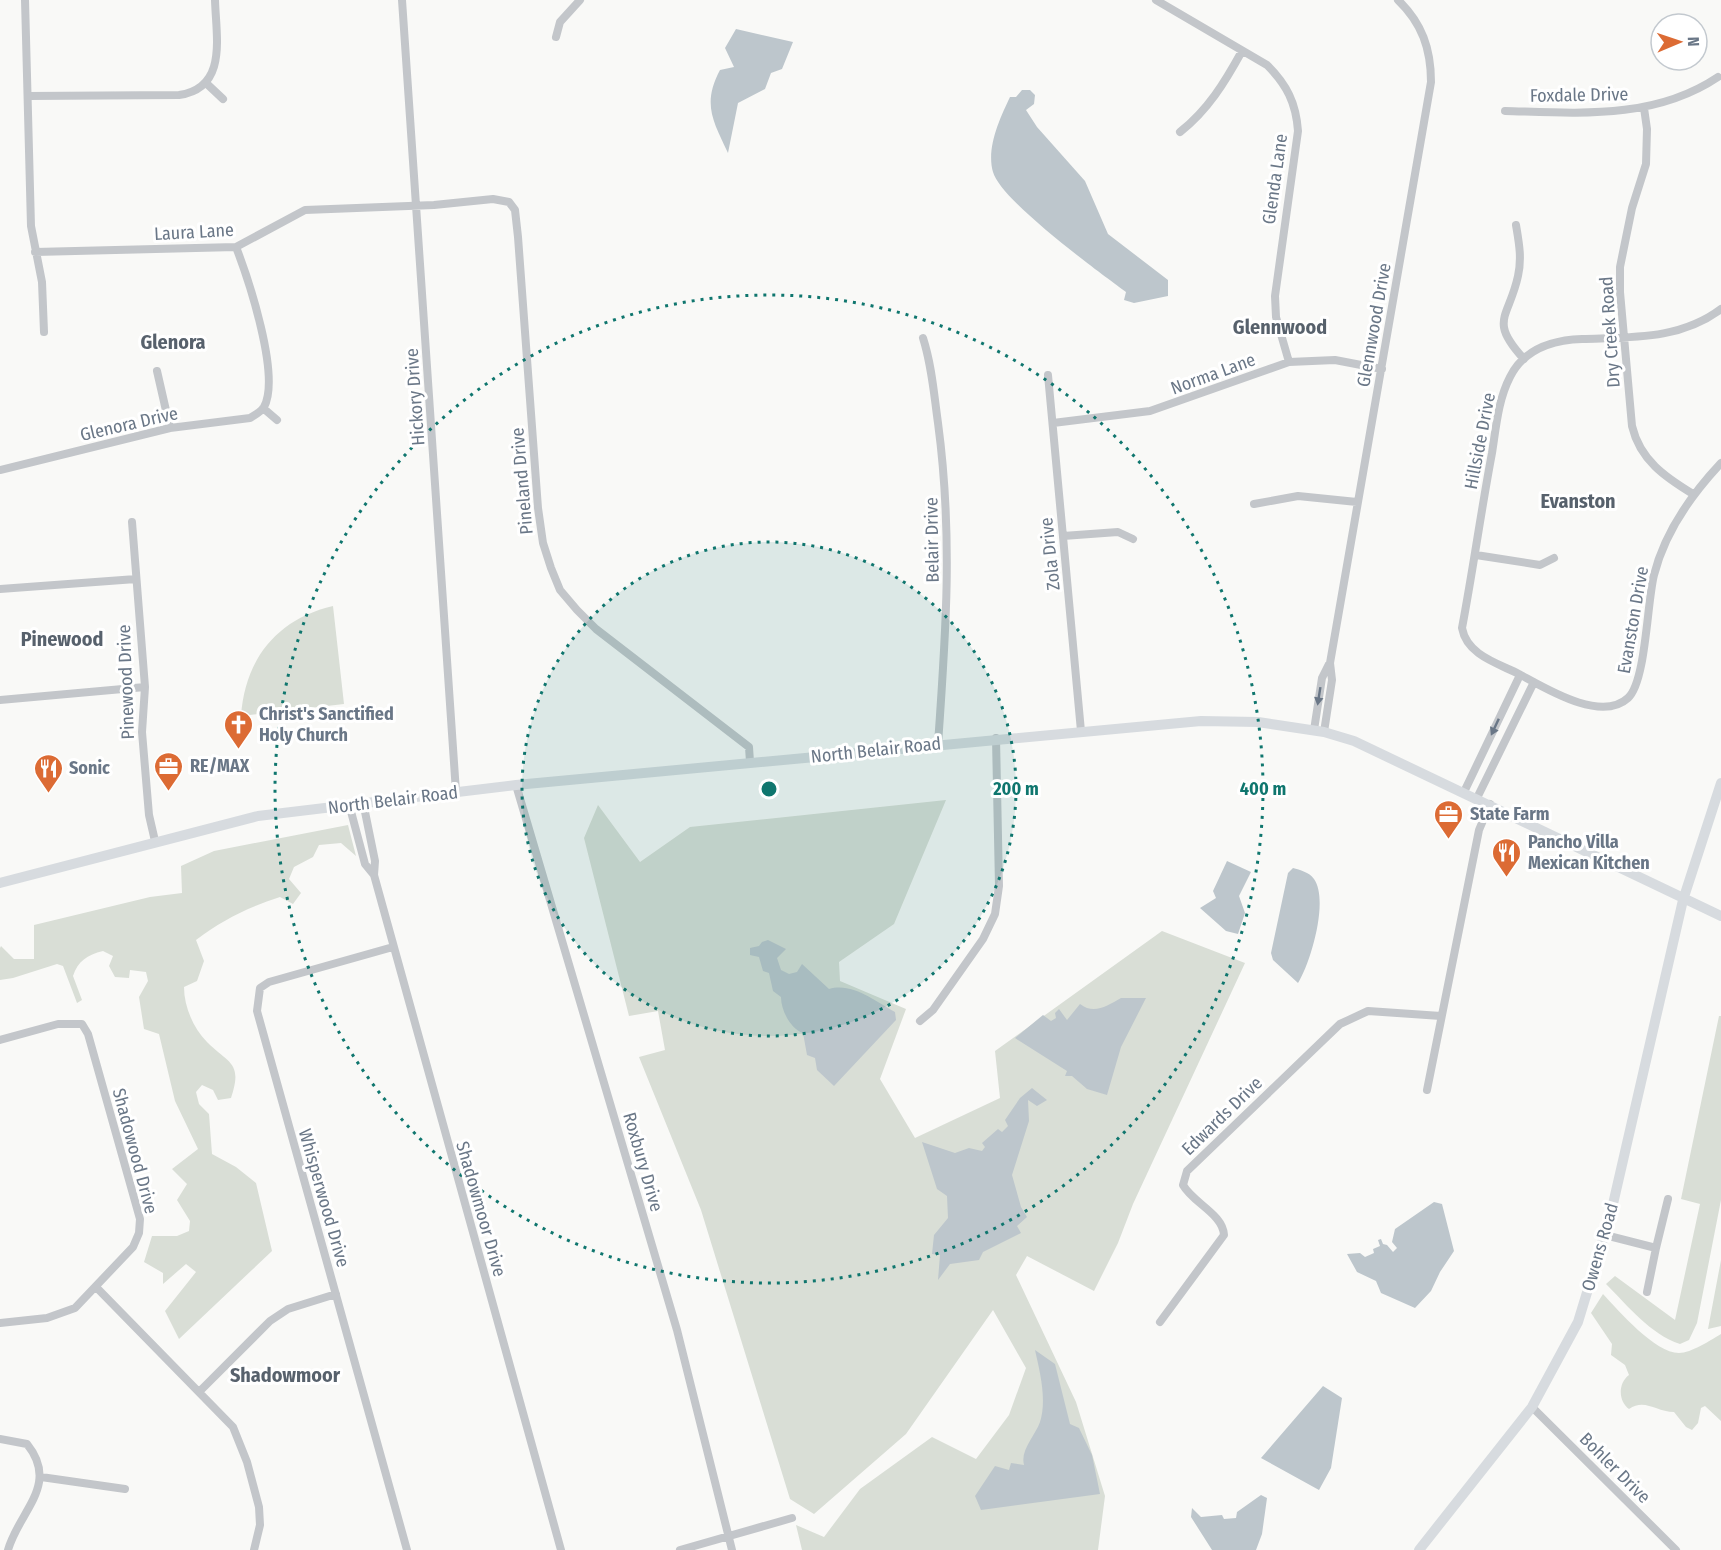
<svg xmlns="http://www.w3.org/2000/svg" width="1721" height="1550" font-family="'Fira Sans Condensed',sans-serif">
<rect width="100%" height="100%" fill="#f9f9f7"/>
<path fill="#d9ded6" d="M333,606l11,98 -103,12c4,-57 36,-97 92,-110z
M946,800l-52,124 -55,38 1,19 66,28 -26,70 35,59 85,-40 -5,-47 167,-120 83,32 -112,241 -15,39 -24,48 -67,-35 -11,19 60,127 29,94 -7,54h-296l-6,-25 28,12 36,-48 72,-52 44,22 33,-44 17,-47 -33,-58 -87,124 -92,80 -24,-15 -89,-289 -62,-153 26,-7 -7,-39 -29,5 -45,-178 14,-33 42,57 50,-35z
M348,825l8,31 -15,-13 -22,2 -6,12 -19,10 -5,12 12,14 -8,11 -13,-7c-31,10 -58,23 -84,43l8,21 -7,20 -13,6c0,19 9,41 23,55 22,22 36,20 24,56l-13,2 -5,-10 -11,-5 -6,7 3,12 10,10 3,40 24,13 20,16 16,68 -93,88 -14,-28 31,-39 -10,-8 -23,20v-11l-19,-11 8,-26h25l12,-5 1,-10 -13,-21 10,-16 -15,-15 26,-20 -23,-48 -16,-67 -15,-5 -5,-32 9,-16 -2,-9 -16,-2 -1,8 -14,-1 -6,-11 4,-10 -10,-5c-16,4 -25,10 -30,25l9,24 -5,3 -14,-37 -6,-2 -44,14 -13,2v-32l1,-2 13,13h20v-34l116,-28 32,-4 -1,-27 33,-15z
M1719,1016h2v184l-24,123 -8,17 -9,4c-30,-10 -52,-38 -74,-60l9,-8 60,44 25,-116 -19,-5z
M1721,1260v66l-13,3z
M1603,1294c16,17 52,59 76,59 12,0 32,-13 42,-19v-3v90l-16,-15 -4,2 -3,15 -6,7 -6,-3 -12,-15c-18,0 -29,-14 -45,-3 -11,-8 -11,-26 0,-34l-4,-10 -14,-10 1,-11 -21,-31z"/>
<path fill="#bdc6cc" d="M736,29l57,13 -11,27 -11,4 -6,16 -27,14 -10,50c-15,-32 -26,-49 -8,-83l14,-3 -9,-19z
M1022,90h8l5,5 -1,9 -8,6 11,17 48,54 23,53 60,46v16l-34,7 -10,-3 2,-8c-27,-20 -125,-91 -133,-120 -7,-24 7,-54 17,-75h6z
M1227,861l24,11 -12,24 6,17 -7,21 -12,-3 -26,-23 16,-10 -3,-7z
M1293,868c7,2 16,4 21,11 15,21 -3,83 -16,104l-25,-23 -2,-7 17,-80z
M768,940l18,9 -9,9 4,12 8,4 8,-2 5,-8 27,25c23,-7 46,12 66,23l1,8 -62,66 -17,-16 -2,-12 -8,-3 -4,-22c-12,-4 -22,-22 -22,-36l-8,-6 -4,-18 -6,-2 -4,-14 -9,-2v-7l9,-2 3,-4z
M1121,998h25l-25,49 -14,48 -20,-6 -15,-13h-7l2,-5 -52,-33 28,-23 8,6 5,-3 -1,-5 4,-4 8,11 13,-16c14,11 27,2 41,-6z
M1032,1088l15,12 -10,6 -9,-6 1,21 -17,54 9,32 6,10 -10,9 4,7 -38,19 -4,8 -29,4 -12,16 2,-25 -8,-1 2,-19 14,-17 -1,-22 -10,-7 -15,-47 33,11 14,-5 13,3 3,-4 -3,-4 16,-14 4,3 6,-6 -3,-6 15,-22z
M1434,1202l8,2 12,47 -14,21 -9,19 -16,17 -34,-15 -5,-12 -19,-9 -10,-18 13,-1 5,4 9,-4 -1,-4 7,-3 -2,-6 3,-1 2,5 4,1 6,7 4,-4 -5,-6 3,-13z
M1035,1350l20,14 15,60 9,4 13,27 8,39 -119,16 -6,-14 20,-30 14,4 2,-7 13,2c-4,-15 11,-29 16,-43 7,-22 0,-50 -5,-72z
M1323,1386l19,12 -11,70 -12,22 -58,-32z
M1261,1495l6,3 -5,36 -6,16h-44l-21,-33 1,-9 9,9 21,-2 2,4 12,-1 1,-6z"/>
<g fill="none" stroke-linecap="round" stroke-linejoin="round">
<path stroke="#c3c6ca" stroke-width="8" d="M25,0l6,226 11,56 2,50
M402,0l54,792
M1156,0l111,65c20,20 29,38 31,66l-23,165 1,21 13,45
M556,37l4,-15 20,-22
M206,83l17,16
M28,96l151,-1c49,-7 37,-58 36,-95
M1644,108l3,21 -1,35 -14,44 -12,59v25l12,134c8,34 33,51 61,68
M1505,111c73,2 149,9 213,-34
M1180,132c28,-22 45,-50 62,-81
M1516,225c3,18 6,33 2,51 -9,42 -30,44 6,83
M35,252l201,-5 69,-37 129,-5 59,-6 16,3 6,8 3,27 20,271 5,35 8,25 9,22 17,20 19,19 153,118 1,15
M1721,309c-41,31 -90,28 -139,30 -30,1 -58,10 -72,38 -12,23 -14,51 -18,76 -11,58 -19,117 -30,175 5,27 35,35 57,46 26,14 82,49 109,24 18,-16 19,-96 26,-123 11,-44 37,-80 67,-112
M923,338c9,28 11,57 15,85 15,112 8,209 0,321
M157,371l13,57
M1048,375l33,356
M263,408l14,12
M1053,423l97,-12 139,-49 46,-2 47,9
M0,470l170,-42 80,-10c5,-3 11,-6 14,-11 17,-31 -16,-129 -28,-160
M1254,504l44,-8 59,6
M132,522l13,165 -3,45 7,83 6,26
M1063,536l55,-4 15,7
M1476,555l64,10 14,-7
M0,589l136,-10
M0,700l145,-13
M1314,730l8,-52 7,-14
M1324,732l8,-52 -2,-17 101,-581c0,-33 -9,-59 -33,-82
M516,785l161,545 55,220
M1464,792l56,-117
M1477,798l57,-116
M363,802l12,59 -1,14 187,675
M349,804l16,60 9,11
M393,947l-124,35 -9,6 -3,23 150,539
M920,1021l13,-11 50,-71 12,-25 4,-28 -3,-148
M0,1040l58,-16h24l6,10 52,185 -1,14 -6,14 -58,61 -28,10 -47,5
M1427,1090l52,-260 11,-26
M1605,1235l51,13 -9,44
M1656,1248l12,-49
M97,1288l136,139 14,35 12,45 1,18 -6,25
M1160,1322l64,-87c-1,-21 -31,-32 -41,-50l4,-14 153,-147 28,-13 73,5
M200,1391l70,-70 18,-12 48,-15
M1532,1407l144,143
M0,1439l27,5c33,41 -8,67 -19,106
M41,1477l84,12
M680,1550l112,-32"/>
<path stroke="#d7dbdf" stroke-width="10" d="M0,883l258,-67 258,-31 685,-64 57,1 66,10 30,9 367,175
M1419,1550l113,-143 46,-85 32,-105 73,-317 38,-117"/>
</g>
<defs><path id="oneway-solid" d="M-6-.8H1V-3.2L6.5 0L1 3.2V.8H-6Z" transform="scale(1.5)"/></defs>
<g fill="#6a7787">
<use href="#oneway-solid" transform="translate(1319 696) rotate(99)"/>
<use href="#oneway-solid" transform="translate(1495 727) rotate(115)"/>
</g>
<circle cx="769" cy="789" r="247" fill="#0f766e" fill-opacity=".12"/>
<g fill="none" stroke="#0f766e" stroke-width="3" stroke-dasharray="3 6">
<circle cx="769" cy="789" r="247"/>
<circle cx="769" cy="789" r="494"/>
</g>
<defs>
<symbol id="church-pin" viewBox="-11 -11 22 30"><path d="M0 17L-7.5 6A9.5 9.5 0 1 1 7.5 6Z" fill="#dc6b34" stroke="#fff"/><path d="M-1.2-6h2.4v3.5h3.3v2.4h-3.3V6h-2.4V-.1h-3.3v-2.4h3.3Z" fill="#fff"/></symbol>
<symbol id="office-pin" viewBox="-11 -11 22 30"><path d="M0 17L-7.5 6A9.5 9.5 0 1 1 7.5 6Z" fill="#dc6b34" stroke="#fff"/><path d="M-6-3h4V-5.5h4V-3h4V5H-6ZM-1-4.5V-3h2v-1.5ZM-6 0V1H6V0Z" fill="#fff"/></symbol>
<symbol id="restaurant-pin" viewBox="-11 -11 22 30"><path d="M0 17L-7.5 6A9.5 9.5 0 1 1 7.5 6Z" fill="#dc6b34" stroke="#fff"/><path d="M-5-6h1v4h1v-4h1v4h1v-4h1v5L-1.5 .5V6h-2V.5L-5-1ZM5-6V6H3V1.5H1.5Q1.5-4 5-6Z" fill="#fff"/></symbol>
</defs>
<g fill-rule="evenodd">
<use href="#church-pin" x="222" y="708" width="33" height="45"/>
<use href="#office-pin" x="152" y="750" width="33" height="45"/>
<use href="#restaurant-pin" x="32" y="752" width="33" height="45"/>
<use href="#office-pin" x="1432" y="798" width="33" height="45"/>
<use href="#restaurant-pin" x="1490" y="836" width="33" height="45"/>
</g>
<g text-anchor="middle" stroke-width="6" stroke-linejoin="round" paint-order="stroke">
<g font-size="18" fill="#6a7787" stroke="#fff">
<text transform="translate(1579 95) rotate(-1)" y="6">Foxdale Drive</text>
<text transform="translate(1275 179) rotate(-82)" y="6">Glenda Lane</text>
<text transform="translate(194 232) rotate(-3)" y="6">Laura Lane</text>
<text transform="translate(1374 325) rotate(-80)" y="6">Glennwood Drive</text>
<text transform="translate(1610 332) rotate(-94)" y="6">Dry Creek Road</text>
<text transform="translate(1213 374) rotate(-20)" y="6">Norma Lane</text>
<text transform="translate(415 397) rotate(-94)" y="6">Hickory Drive</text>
<text transform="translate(129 424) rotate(-13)" y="6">Glenora Drive</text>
<text transform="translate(1480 441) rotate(-79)" y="6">Hillside Drive</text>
<text transform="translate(522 481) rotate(-95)" y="6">Pineland Drive</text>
<text transform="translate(932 540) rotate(-91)" y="6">Belair Drive</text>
<text transform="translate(1050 554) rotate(-96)" y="6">Zola Drive</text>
<text transform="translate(1633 620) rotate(-80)" y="6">Evanston Drive</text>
<text transform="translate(126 682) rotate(-92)" y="6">Pinewood Drive</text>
<text transform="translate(876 750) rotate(-6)" y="6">North Belair Road</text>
<text transform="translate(393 800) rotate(-7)" y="6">North Belair Road</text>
<text transform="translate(1222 1116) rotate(-44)" y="6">Edwards Drive</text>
<text transform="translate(135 1151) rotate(75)" y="6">Shadowood Drive</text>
<text transform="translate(643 1162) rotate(74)" y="6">Roxbury Drive</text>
<text transform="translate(324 1198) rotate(74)" y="6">Whisperwood Drive</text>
<text transform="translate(481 1209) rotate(74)" y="6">Shadowmoor Drive</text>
<text transform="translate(1600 1247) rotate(-74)" y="6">Owens Road</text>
<text transform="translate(1615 1468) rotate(45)" y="6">Bohler Drive</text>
</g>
<g font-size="18" font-weight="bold" fill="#6a7787" stroke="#fff" text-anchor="start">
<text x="259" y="720">Christ's Sanctified<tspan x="259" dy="21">Holy Church</tspan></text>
<text x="190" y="772">RE/MAX</text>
<text x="69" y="774">Sonic</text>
<text x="1470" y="820">State Farm</text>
<text x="1528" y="848">Pancho Villa<tspan x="1528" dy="21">Mexican Kitchen</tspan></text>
</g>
<g font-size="20" font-weight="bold" fill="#57616c" stroke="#fff">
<text x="1280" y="334">Glennwood</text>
<text x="173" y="349">Glenora</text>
<text x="1578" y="508">Evanston</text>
<text x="62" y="646">Pinewood</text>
<text x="285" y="1382">Shadowmoor</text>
</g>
</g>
<circle cx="769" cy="789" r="9" fill="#0f766e" stroke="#fff" stroke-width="3"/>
<g font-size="18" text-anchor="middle" font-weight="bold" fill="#0f766e" stroke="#fff" stroke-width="6" stroke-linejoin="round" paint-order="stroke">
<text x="1016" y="795">200 m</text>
<text x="1263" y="795">400 m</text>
</g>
<g transform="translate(1679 42) rotate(88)"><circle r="28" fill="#ffffff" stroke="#c3c9cf" stroke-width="1.5"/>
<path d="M0-4.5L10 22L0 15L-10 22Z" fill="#dc6b34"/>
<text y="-9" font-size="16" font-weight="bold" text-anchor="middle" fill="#6a7787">N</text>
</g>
</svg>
